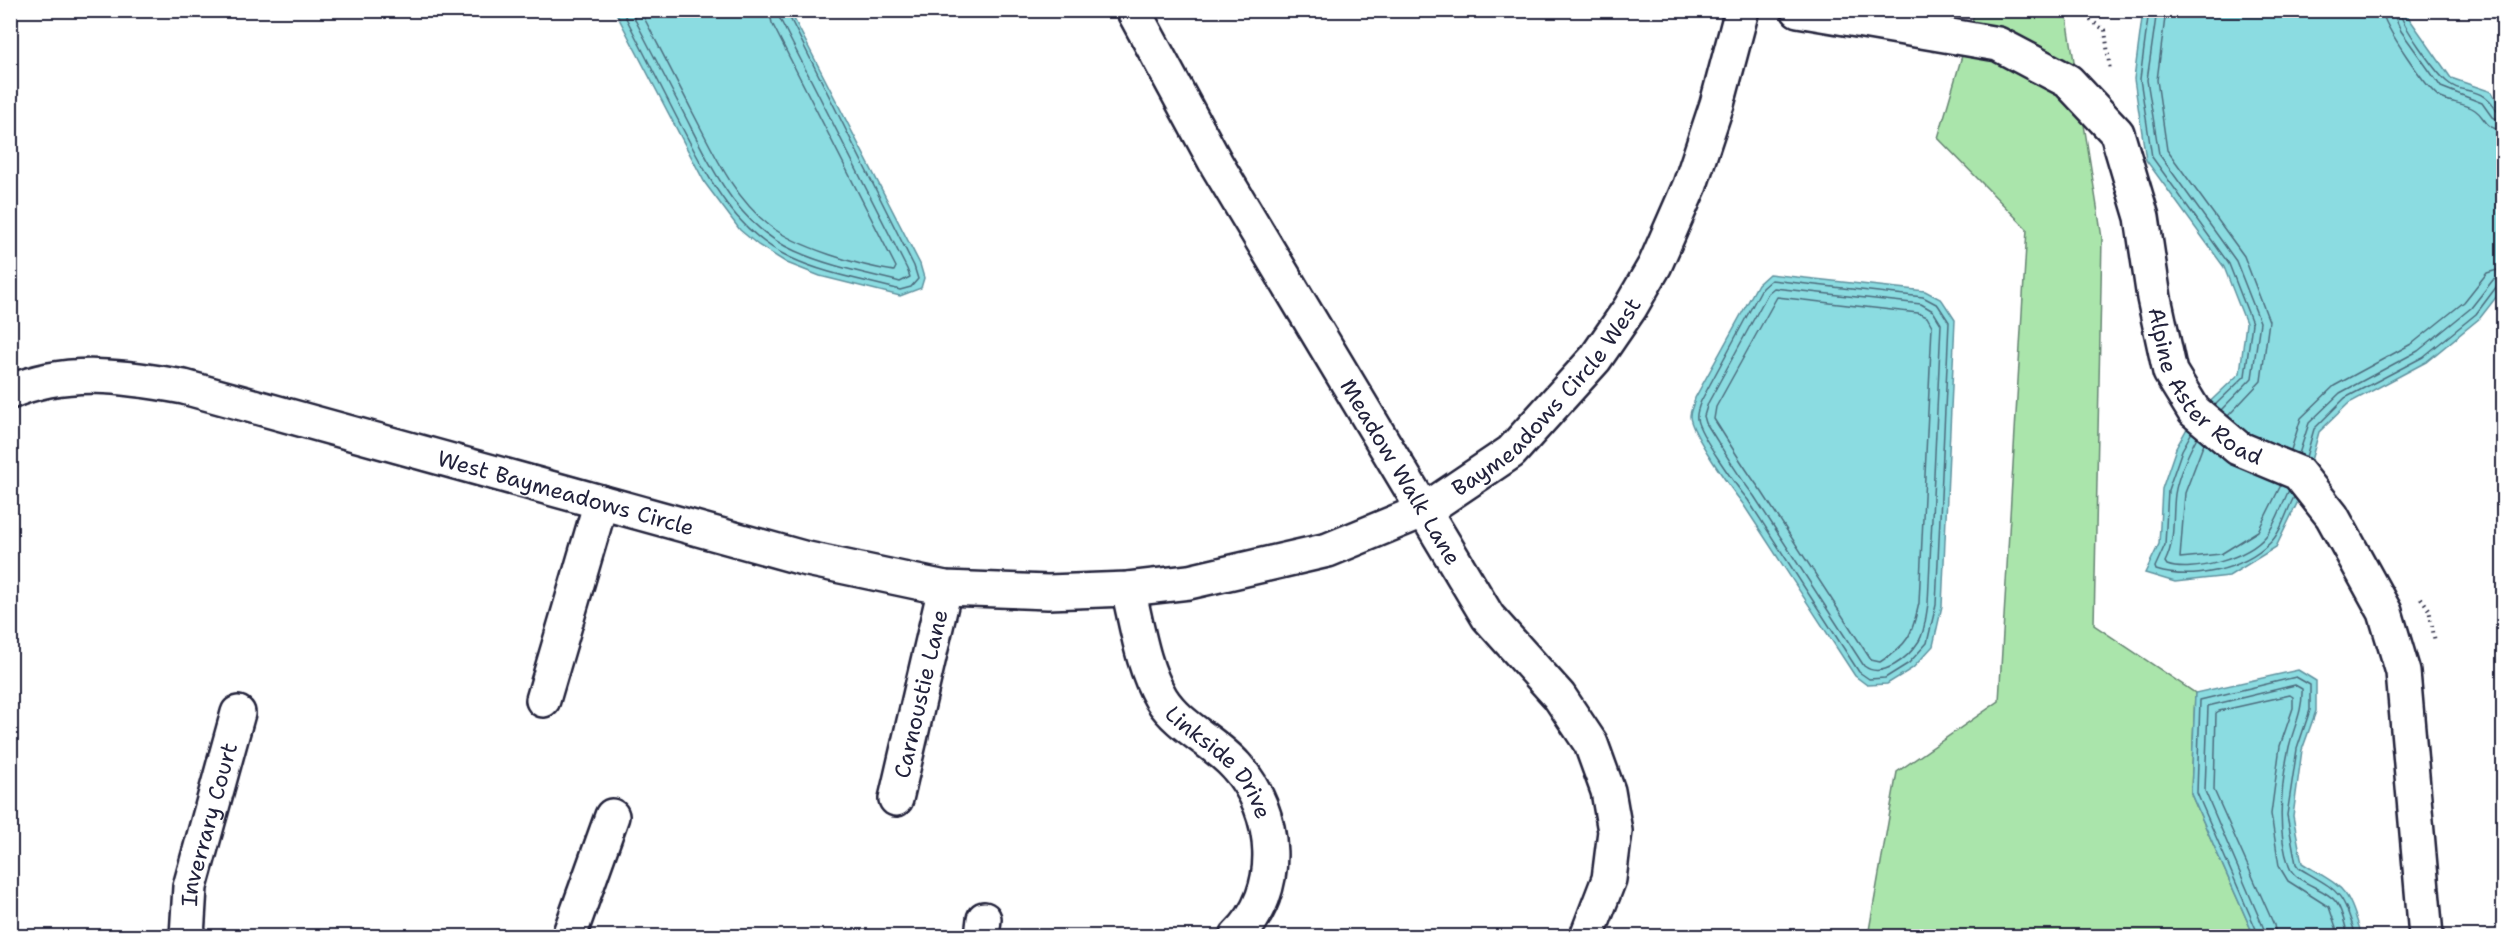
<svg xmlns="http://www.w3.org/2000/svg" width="2514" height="947" font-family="'Shantell Sans',sans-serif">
<rect width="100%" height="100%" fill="#fff"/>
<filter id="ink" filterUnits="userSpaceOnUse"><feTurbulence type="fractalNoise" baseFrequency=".0167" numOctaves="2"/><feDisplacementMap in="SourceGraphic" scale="12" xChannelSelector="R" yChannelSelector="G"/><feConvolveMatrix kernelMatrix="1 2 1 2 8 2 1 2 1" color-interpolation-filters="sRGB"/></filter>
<g filter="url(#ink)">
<path fill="#aae5ab" stroke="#668473" stroke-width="1.5" d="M1975,11h91l36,227 -8,387 101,68 -4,101 63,142h-386l29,-164 102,-71 28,-472 -89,-91z"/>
<path fill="#8bdce1" stroke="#61929f" stroke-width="1.5" d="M615,11h175l130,253 4,14 -3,10 -21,8 -80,-20 -33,-13 -29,-18 -18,-15 -35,-47z
M2143,11h261l47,67 41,14 11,20 1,167 -3,12 -21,27 -54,44 -77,41 -30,29 -17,61 -26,54 -47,29 -54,6 -30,-9 14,-29 3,-55 14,-41 17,-30 47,-45 6,-50 -22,-56 -78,-107 -12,-81z
M1769,274l156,17 17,9 13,20 -13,286 -9,40 -20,22 -26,16 -20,1 -12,-9 -112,-172c-11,-14 -53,-72 -53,-88 0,-5 4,-12 5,-18l63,-114z
M2298,670l18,11v30l-14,39 -9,66 9,47c45,28 44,22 60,73h-108l-63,-142 4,-101z"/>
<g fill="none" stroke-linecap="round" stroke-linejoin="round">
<path stroke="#4c6c7d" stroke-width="1.5" d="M622,10c18,36 36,71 54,106 29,55 55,114 115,142 34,16 73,22 109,32l11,-3 7,-8 -4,-13 -128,-256
M630,10c18,34 35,68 53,102 28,54 53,113 112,139 33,15 70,22 105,31l10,-5 -3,-8 -127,-250 -2,-9
M640,10c18,35 36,69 53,103 21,40 40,84 77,113 27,21 90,40 124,45l2,-4 -124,-244 -3,-13
M2149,10l-9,69 12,78 77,107 23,59 -7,53 -30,29
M2157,10l-10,70 12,74 77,107 24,61 -8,56 -31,32
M2166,10l-9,70 10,70 77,106 25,65 -8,60 -33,35
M2382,10c1,15 46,81 59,88 10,5 24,5 34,12 12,8 8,19 29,20
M2392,10l9,21 40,56 41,16 10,14 12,4
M2399,10c2,14 36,61 47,71 17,16 32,1 51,30l7,2
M1771,280l152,17 15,8 11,17 -13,283 -9,38 -18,20 -24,15 -16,1 -10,-7 -111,-172c-11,-13 -49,-66 -51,-81 -1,-6 2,-13 4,-18l61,-113z
M1774,288l147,16 12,7 8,13 -13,280c-2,11 -3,28 -9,37 -10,16 -37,39 -55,25l-110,-170c-18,-23 -32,-48 -48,-73l-2,-7 4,-13 60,-110z
M1777,297l141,16 9,4 5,9 -13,277c-7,32 -10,41 -39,59l-9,-2 -109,-168c-18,-24 -32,-48 -48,-73l2,-12z
M2192,432l-10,18 -14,40 -3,55 -10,22 1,3c36,11 87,0 114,-27 11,-10 17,-33 24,-46
M2197,437c-9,17 -19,38 -22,57 -3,24 1,46 -10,68l2,3c25,9 81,-7 99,-29 10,-12 16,-32 23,-46
M2204,443l-19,50 -5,65 41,-4 37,-23 23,-46
M2291,450l10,-32 33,-32 79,-43 51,-41 23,-29 17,-5
M2299,454l10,-31 31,-30 78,-42 53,-43 22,-28 11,-3
M2306,457l8,-28 31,-31 78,-41 53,-43 21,-28 7,-2
M2259,936l-62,-143 3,-93 96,-23 14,8v25l-13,39 -10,66 9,49 3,4c42,25 42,21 57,68
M2267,936l-62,-145 3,-85 87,-21 7,4c1,22 -8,37 -13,58 -8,38 -13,82 0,119 6,18 36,21 47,36 7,9 9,24 12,34
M2276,936l-2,-11 -60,-135 2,-77 3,-2 71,-16 3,2v11l-13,38 -9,68 8,52 9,15 41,26 10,29"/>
<defs>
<g id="street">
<path id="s1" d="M1133,10l84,155 271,452 71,79 32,48 17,47 7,40 -6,48 -22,57"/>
<path id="s2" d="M1798,10l200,34 70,37 49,52 25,84 12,81 16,74 24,39 44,37 60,25 34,43 53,96 18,60 23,264"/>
<path id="s3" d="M10,392c57,-25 116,-15 174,-5l619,171 142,30 103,4 80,-3 61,-7 139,-32 97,-40 86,-58 84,-93 35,-51 25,-43 35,-80 27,-81 25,-94"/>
<path id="s4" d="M1128,589c9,36 14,77 33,109 18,29 53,43 75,68 42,46 48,126 1,170"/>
<path d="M543,700l58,-198"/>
<path id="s5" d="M896,799l49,-211"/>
<path id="s6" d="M187,936l3,-49 48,-174"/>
<path d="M569,936l43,-120"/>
<path d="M982,936l2,-17"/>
</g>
</defs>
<use href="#street" stroke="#22223b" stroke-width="38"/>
<path stroke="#22223b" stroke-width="4" stroke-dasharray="1.5 4.5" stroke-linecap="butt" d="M2075,10l30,20 5,41
M2021,13l7,-3
M2421,598l8,11 6,33"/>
<use href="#street" stroke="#fff" stroke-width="33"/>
</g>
</g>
<g text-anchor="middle" stroke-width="6" stroke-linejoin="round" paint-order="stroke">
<g font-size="22" fill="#22223b" stroke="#fff">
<text dy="8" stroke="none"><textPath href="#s2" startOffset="630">Alpine Aster Road</textPath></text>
<text dy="8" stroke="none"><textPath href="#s3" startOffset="1624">Baymeadows Circle West</textPath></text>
<text dy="8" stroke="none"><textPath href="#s1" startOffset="534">Meadow Walk Lane</textPath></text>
<text dy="8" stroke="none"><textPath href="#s3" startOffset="573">West Baymeadows Circle</textPath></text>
<text dy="8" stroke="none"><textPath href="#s5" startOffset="108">Carnoustie Lane</textPath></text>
<text dy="8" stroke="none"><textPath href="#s4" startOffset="202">Linkside Drive</textPath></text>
<text dy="8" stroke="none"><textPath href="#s6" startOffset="114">Inverrary Court</textPath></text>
</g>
</g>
<rect width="2514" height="947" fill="none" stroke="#fff" stroke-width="36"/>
<rect x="18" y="18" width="2478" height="911" fill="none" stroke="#22223b" stroke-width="2" filter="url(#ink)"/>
</svg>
